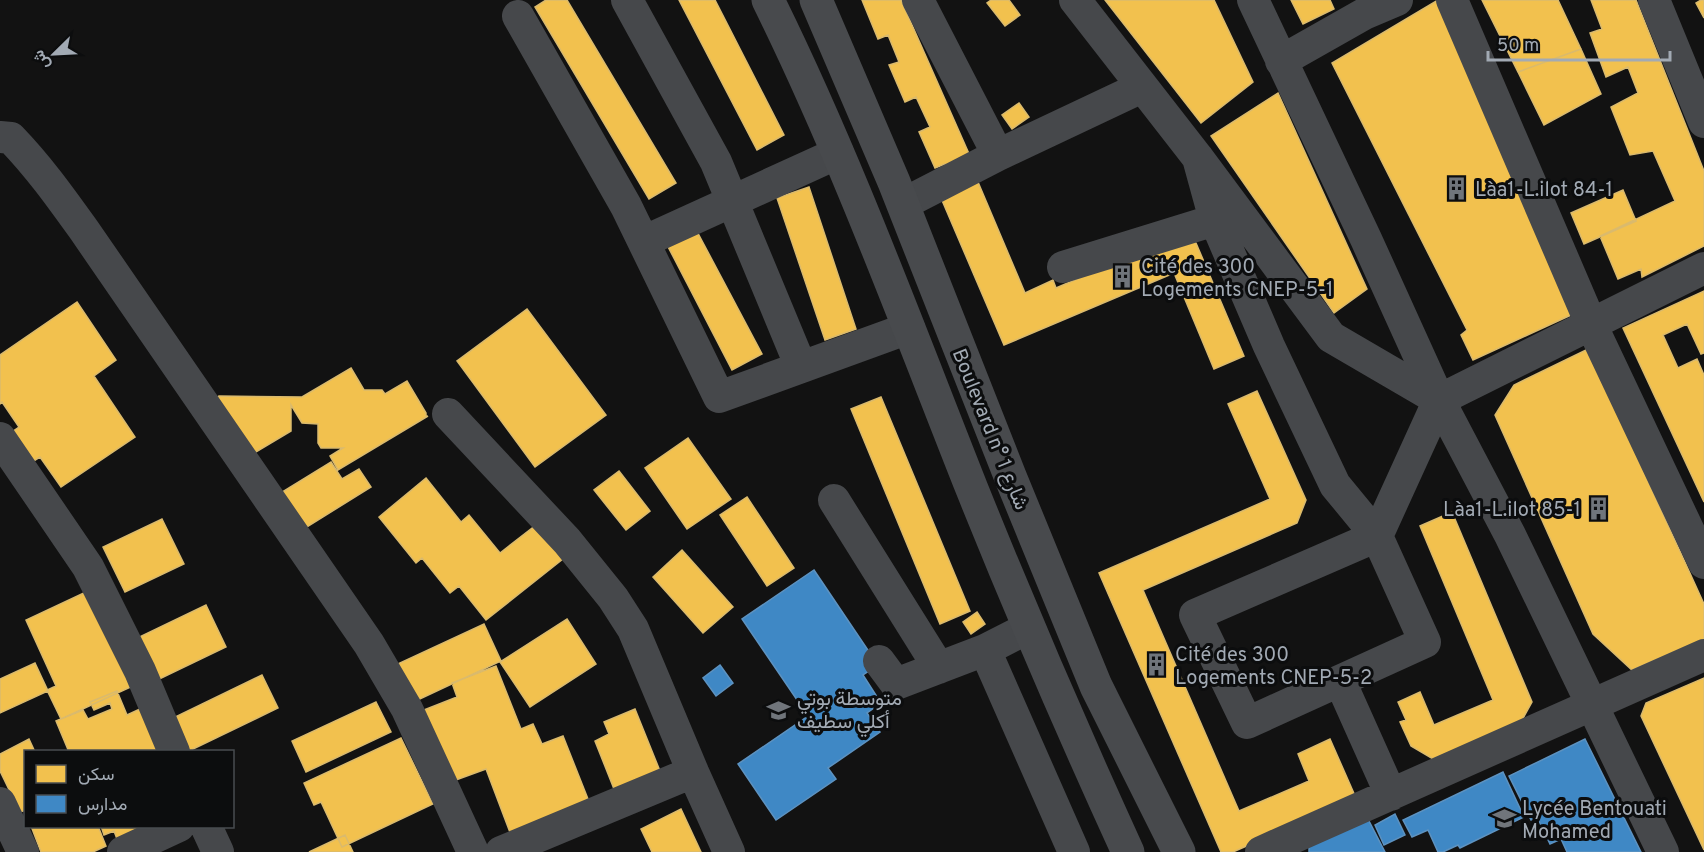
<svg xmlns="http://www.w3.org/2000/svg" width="1704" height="852" font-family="Overpass,Vazirmatn,sans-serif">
<rect width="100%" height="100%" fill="#121212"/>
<path fill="#f2c14e" stroke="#daba6d" stroke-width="1.5" d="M546,0h21l109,183 -27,16 -114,-192z
M679,0h36l69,135 -27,15z
M862,0h39l73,165 -24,10 -5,-11 -10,4 -16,-36 11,-5 -14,-30 -11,5 -16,-37 10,-3 -11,-27 -10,4z
M991,0h18l11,15 -15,11 -18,-23z
M1105,0h109l39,82 -52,41z
M1291,0h39l4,9 -31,15z
M1438,0l133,315 -98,45 -12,-25 6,-5 -135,-267z
M1482,0h76l23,49 -63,23z
M1591,0h45l68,171v75l-62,31 -1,-8 -23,10 -18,-43 75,-35 -22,-50 -23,4 -19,-48 27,-14 -10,-26 -22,10 -16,-44 12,-4z
M1701,0h3v18l-8,-15z
M1581,49l20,45 -57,31 -26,-53z
M1278,93l89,196 -33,24 -123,-177z
M1019,103l10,14 -17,12 -10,-14z
M978,182l47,111 28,-13 3,8 122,-52 18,7 48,113 -30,13 -40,-96 -170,72 -63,-147z
M809,187l47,142 -31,11 -48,-142z
M1623,190l13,31 -52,23 -13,-31z
M692,222l70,132 -30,16 -69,-133z
M1704,291v62l-3,1 -14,-30 -24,11 15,33 19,-9 7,16v127l-81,-174z
M77,302l39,58 -22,16 41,61 -74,50 -21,-30 -11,7 -20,-30 10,-7 -17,-25 -2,2v-49z
M527,309l79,106 -71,52 -78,-106z
M1588,349l116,255v35l-72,31 -39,-36 -98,-219 19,-30z
M351,368l13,22h18l3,4 22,-13 19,32v4l2,-1 -90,54 -8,-14 13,-8h-22l-3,-5v-19l-16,-1 -11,-18v26l-45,27 -32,-59 5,-3 83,1z
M1257,391l49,109 -9,23 -154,67 96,221 70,-30 -11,-27 32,-15 26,59 -123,54h-12l-122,-279 171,-74 -42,-95z
M881,397l89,214 -30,13 -89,-215z
M688,438l43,61 -44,30 -42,-61z
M331,462l11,17 17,-10 12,18 -69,43 -23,-36z
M619,471l31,40 -24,19 -32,-40z
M426,478l35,44 8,-7 31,38 36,-28 27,34 -77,61 -27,-34 -9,7 -28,-35 -6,5 -37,-46z
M747,497l47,71 -27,18 -47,-71z
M1452,512l80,190 -11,20 -88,37 -22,-13 -11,-24 6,-2 -8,-18 22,-10 14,33 59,-25 -73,-174z
M162,519l22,45 -59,28 -22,-45z
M682,550l51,57 -30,26 -50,-56z
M88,591l45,95 -72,33 -14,-29 9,-4 -30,-66z
M206,605l20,42 -75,36 -20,-42z
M977,612l8,12 -14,10 -8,-12z
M567,619l29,45 -66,43 -30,-45z
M484,624l17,37 -94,44 -18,-37z
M35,663l13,28 -48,22v-34z
M496,666l25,63 12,-5 9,20 21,-8 27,68 -79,31 -25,-66 -33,12 -34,-69 38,-15 -5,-14z
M262,675l16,33 -89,43 -16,-33z
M1704,678v172l-63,-134 5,-13z
M117,691l10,24 15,-7 18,44h-91l-13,-31 27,-11 5,9 24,-10 -2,-6 -16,7 -4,-8z
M376,702l15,30 -85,40 -14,-31z
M635,709l27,67 -46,18 -21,-53 14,-7 -5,-12z
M401,738l32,66 -91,43 -21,-45 -7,3 -10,-22z
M29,739l6,13h-9v8l-2,1 2,4v45l-6,2 -20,-41v-17z
M681,809l20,43h-49l-11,-23z
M31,826h67l8,20 -13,6h-52z
M101,826h44l-28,13 -3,-8 -10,4z
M345,835l8,17h-44z"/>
<path fill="#3f88c5" stroke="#5d92c0" stroke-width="1.5" d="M814,570l64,95 -15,10 18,28 -14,10 13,19 -52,36 8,11 -60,41 -38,-56 70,-48 -66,-97z
M720,665l13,18 -17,13 -13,-18z
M1585,739l56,113h-74l-6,-13 -11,5 -13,-27 -6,3 -22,-44z
M1503,772l21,45 -64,31 -2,-3 -15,7h-5l-10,-22 -16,7 -9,-17z
M1395,814l10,21 -21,10 -9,-20z
M1368,819l17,33h-76v-8z"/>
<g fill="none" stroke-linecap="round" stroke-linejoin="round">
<path stroke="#46484b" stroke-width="32" d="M627,0l89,162 85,205
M918,0l80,155 144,-68
M1075,0l123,158 133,179 108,63
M1253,0l113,239 73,161 71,135 153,317
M1452,0l139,324 113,239
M1654,0l50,122
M518,16l108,190 93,191 190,-69
M1281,61l83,-47 33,-14
M0,137l11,1c28,29 50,60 73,92l285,414 38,65 66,143
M1198,158l17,62 54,126 66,139 42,51 48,106 -178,81 -52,-108 182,-79 62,-136 265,-132
M903,204l95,-49
M645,241l193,-88
M1063,267l152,-47
M448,414l119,127 46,57 20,31 60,143 36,80
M0,438l88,129 52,104 34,81
M834,500l105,168
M985,650l43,-22
M879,661l17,23 89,-34 89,202
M1340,681l51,114
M0,803l23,49
M206,826l12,26
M123,852l56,-26
M501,852l192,-80
M1261,852l443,-197"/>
<path stroke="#484a4d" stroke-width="33" d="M768,0c78,158 139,325 204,489 49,122 101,243 156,363
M816,0l78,182 116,294 86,210 83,166"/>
</g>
<defs>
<symbol id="building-bare" viewBox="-9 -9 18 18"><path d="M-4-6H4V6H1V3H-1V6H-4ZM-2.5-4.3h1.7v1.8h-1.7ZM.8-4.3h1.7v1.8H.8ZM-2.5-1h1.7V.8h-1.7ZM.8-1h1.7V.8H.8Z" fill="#70757b" stroke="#0c0d0e" stroke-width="2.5" paint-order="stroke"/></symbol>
<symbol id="school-bare" viewBox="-9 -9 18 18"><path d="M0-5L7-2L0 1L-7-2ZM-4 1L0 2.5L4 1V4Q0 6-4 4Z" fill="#70757b" stroke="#0c0d0e" stroke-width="2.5" paint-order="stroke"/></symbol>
</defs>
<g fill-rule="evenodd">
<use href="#building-bare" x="1440" y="172" width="33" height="33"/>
<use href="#building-bare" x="1106" y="260" width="33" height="33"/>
<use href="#building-bare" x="1582" y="492" width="33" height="33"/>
<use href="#building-bare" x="1140" y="648" width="33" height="33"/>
<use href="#school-bare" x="762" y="694" width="33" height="33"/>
<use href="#school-bare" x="1488" y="802" width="33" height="33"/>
</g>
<g text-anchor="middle" stroke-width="6" stroke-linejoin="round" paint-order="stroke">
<g font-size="20" fill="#a2aab4" stroke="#0c0d0e" text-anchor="start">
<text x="1475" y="196">Làa1-L.ilot 84-1</text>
<text x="1141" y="273">Cité des 300<tspan x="1141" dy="23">Logements CNEP-5-1</tspan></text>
<text x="1581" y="516" text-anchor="end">Làa1-L.ilot 85-1</text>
<text x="1175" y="661">Cité des 300<tspan x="1175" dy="23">Logements CNEP-5-2</tspan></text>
<text x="797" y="705">متوسطة بوتي<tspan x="797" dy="23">أكلي سطيف</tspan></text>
<text x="1522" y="815">Lycée Bentouati<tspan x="1522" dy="23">Mohamed</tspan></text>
</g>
<g font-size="20" fill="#a2aab4" stroke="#0c0d0e">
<text transform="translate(991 429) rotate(68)" y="7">Boulevard n° شارع 1</text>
</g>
</g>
<rect x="24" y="750" width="210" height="78" fill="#0c0d0e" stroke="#484c50" stroke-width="1.5"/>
<rect x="36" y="765" width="30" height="18" fill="#f2c14e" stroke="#484c50" stroke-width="1.5"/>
<text x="78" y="780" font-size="18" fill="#a2aab4">سكن</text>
<rect x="36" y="795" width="30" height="18" fill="#3f88c5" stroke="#484c50" stroke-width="1.5"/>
<text x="78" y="810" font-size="18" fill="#a2aab4">مدارس</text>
<g transform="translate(54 54) rotate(246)" stroke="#0c0d0e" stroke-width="4.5" paint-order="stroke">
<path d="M0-4.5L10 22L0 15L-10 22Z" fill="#a2aab4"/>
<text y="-9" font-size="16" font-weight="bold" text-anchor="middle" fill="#a2aab4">ش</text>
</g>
<path d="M1488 51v9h182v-9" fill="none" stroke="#a2aab4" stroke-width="3"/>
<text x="1497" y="51" font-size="18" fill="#a2aab4" stroke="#0c0d0e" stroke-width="4.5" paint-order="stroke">50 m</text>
</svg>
